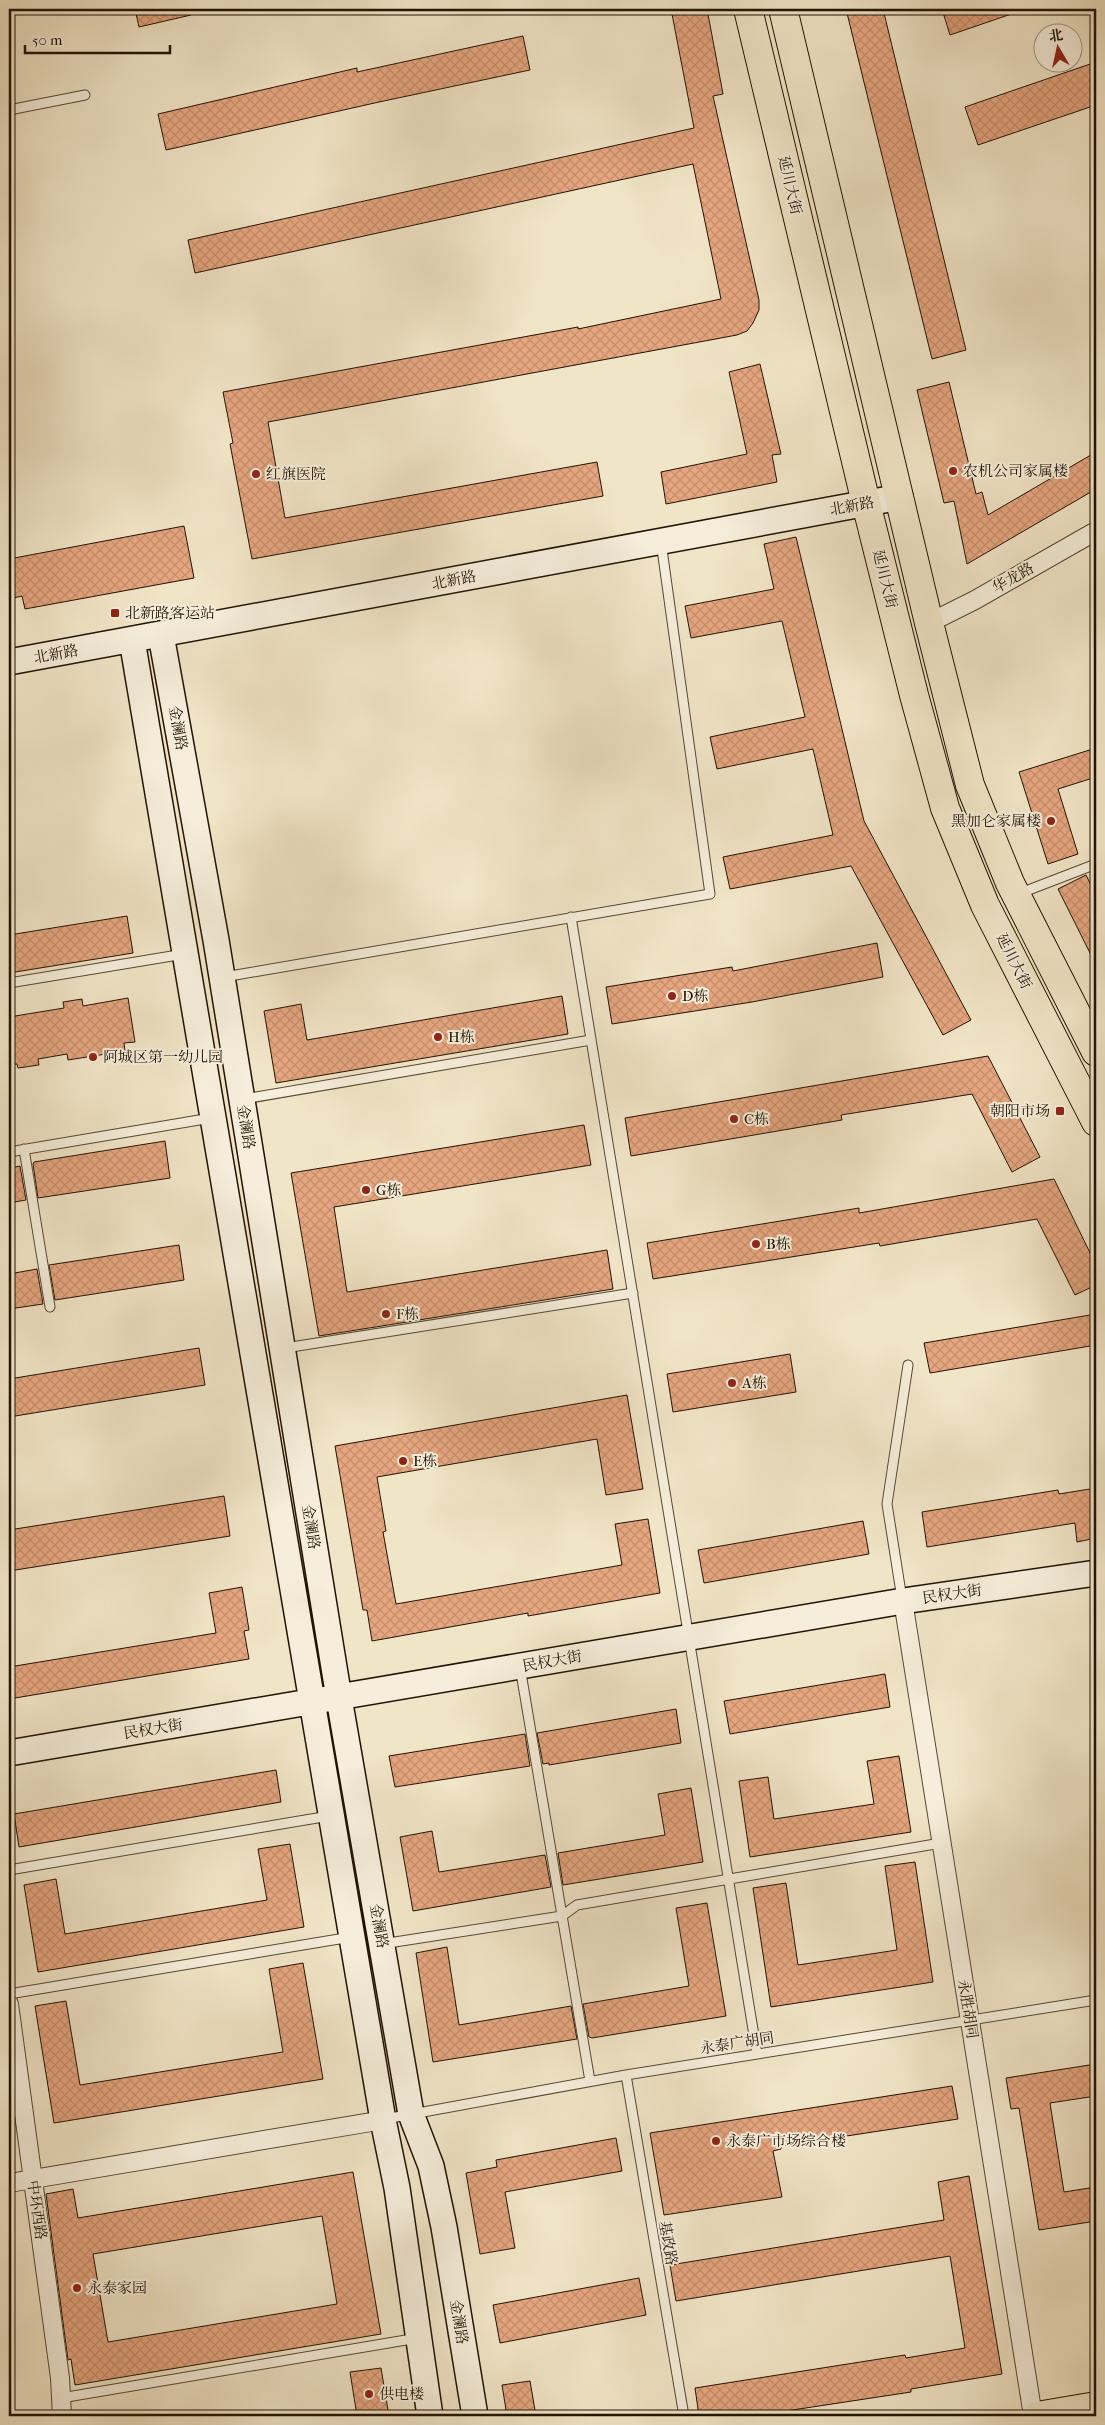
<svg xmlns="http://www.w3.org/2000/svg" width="1105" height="2425" font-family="'IM FELL French Canon','Noto Serif SC',serif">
<defs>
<pattern id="building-cross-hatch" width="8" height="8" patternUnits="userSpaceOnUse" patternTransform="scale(1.25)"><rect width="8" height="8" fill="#e6a680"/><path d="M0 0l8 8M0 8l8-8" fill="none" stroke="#c58e6d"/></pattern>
</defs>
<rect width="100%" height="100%" fill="#f1e5c7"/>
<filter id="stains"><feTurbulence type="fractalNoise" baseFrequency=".004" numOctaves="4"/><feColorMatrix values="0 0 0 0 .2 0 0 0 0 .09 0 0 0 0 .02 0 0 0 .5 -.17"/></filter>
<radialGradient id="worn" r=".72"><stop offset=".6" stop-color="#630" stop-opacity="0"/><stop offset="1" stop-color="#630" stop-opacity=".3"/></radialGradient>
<path fill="url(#building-cross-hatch)" stroke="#211303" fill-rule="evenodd" d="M135,9h56v6l-52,12z
M671,9h36l16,85 -10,2 46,204v10l-6,13 -6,8 -10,4 -469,87 17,96 312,-56 6,34 -351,63 -22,-115 3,-1 -10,-51 355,-65v2l143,-30 -28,-135 -498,109 -7,-33 506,-112z
M846,9h37l83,341 -34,9z
M942,9h77l1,2 -70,24z
M523,36l7,34 -151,32 -213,48 -8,-36 199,-46v4z
M1096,62v43l-118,40 -13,-38z
M760,364l21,90 -9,1 5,27 -111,22 -5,-32 86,-18 -18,-82z
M949,382l27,112 6,-2 6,23 108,-63v37l-129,75 -13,-63 -10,2 -27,-113z
M184,526l10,52 -169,31 -3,-13 -13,3v-40z
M796,537l68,284 107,199 -28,15 -92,-169 -121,23 -7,-32 110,-22 -20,-86 -96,20 -7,-32 95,-20 -23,-96 -91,17 -6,-32 89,-17 -10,-45z
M1096,748v29l-38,12 20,65 -30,10 -29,-92z
M1086,875l10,20v70l-38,-76z
M127,916l6,37 -124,20v-38z
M877,943l6,34 -131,25 -140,22 -6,-37 126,-20 1,4z
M562,996l6,38 -292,49 -12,-72 37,-7 6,36z
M128,998l7,44 -11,1 1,8 -57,9 -1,-6 -29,5 1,6 -21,3 -1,-4 -8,1v-48l55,-9 -1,-6 19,-3 1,7z
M988,1056l52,101 -28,15 -40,-78 -131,21 1,5 -211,36 -6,-38z
M584,1125l7,40 -257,42 13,85 260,-42 6,39 -294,47 -28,-163z
M165,1141l5,37 -132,20 -5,-34 1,-2z
M20,1166l6,34 -17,3v-35z
M1054,1179l42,86v20l-21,10 -38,-76 -157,27 -1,-3 -226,36 -6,-36 212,-35v5z
M179,1245l5,35 -129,20 -6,-35z
M37,1269l6,35 -34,5v-35z
M1096,1314v31l-166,28 -6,-30z
M199,1348l6,37 -196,32v-38z
M790,1354l6,38 -123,20 -6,-38z
M627,1395l16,94 -37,6 -9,-56 -220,38 9,54 -3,1 13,72 226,-39 -7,-41 33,-5 12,74 -132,23v-3l-156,28 -5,-31h-4l-28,-164z
M1096,1488v50l-19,4 -2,-19 -148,24 -5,-35 136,-22 1,4z
M224,1496l6,40 -221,35v-41z
M863,1521l6,33 -165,29 -6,-33z
M242,1587l7,43 -5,1 5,28 -240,40v-32l207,-34 -7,-40z
M885,1674l5,33 -160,27 -6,-33z
M676,1709l5,34 -132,22v-2l-6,1 -6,-31z
M525,1734l5,32 -135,21 -6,-31z
M899,1756l12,76 -161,25 -11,-76 29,-4 6,42 100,-15 -7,-43z
M276,1770l5,32 -262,45 -5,-33z
M691,1788l12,74 -140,23 -5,-32 107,-18 -7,-41z
M432,1831l7,41 106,-17 6,32 -138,24 -13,-74z
M290,1844l14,83 -266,45 -14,-87 32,-6 9,55 202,-34 -9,-51z
M915,1862l18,120 -162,25 -18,-119 33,-5 12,82 99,-15 -12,-84z
M707,1903l19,113 -134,22 -3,-1 -6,-33 106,-18 -13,-78z
M447,1947l12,78 112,-19 6,33 -144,23 -17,-109z
M303,1963l20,116 -269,44 -19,-117 31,-5 14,84 203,-33 -14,-83z
M1096,2064v32l-46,7 14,89 32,-5v34l-57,9 -20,-122 -8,1 -5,-31z
M952,2086l6,33 -177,27v3l-8,2 9,46 -118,18 -14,-82z
M616,2138l6,33 -117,21 10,56 -35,6 -14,-81 31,-6 -1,-7z
M353,2172l28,162 -306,51 -4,-26 -3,1 -22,-166 27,-5 5,29zM322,2216l15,88 -229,38 -15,-88z
M969,2176l33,198 -91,15v3l-158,24h-54l-4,-28 210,-33 1,3 59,-10 -15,-92 -274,45 -6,-36 274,-45 -6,-38z
M639,2278l7,37 -146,28 -7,-38z
M381,2368l8,48h-32l-7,-44z
M530,2381l6,35h-29l-5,-31z"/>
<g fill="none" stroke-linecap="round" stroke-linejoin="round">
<defs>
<path id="lane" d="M9,110l76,-15
M1018,894l78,-30
M571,917l186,1137
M224,977l486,-83 -49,-352
M9,983l175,-29
M244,1099l347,-59
M24,1149l26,158
M9,1152l202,-34
M285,1348l348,-55
M902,1599l-15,-95 21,-139
M520,1667l70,414
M9,1870l320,-54
M382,1944l180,-28 15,-11 364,-62
M9,1994l342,-57
M626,2075l58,341
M385,2119l241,-44 470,-75
M61,2398l357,-60"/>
<path id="street" d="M929,623l46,-23 121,-69
M903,1601l130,815
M9,2004l51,374 2,38
M9,2183l374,-63"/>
<path id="secondary" d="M161,635l55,305 123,758 72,416 20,52 13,61 31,189
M132,640l251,1480 14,68 33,228
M9,662l891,-165
M9,1753l894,-152 193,-28"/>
<path id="primary" d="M748,9l118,494 48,192 31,113 40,97 111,217
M783,9l146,614 41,162 40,98 86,169
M1037,2416l59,-10"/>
</defs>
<use href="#lane" stroke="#554834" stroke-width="11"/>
<use href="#street" stroke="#554834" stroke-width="20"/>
<use href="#secondary" stroke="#211303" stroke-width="28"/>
<use href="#primary" stroke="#211303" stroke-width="30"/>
<use href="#lane" stroke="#f6eedb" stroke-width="9"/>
<use href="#street" stroke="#f6eedb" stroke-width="18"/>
<use href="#secondary" stroke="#f6eedb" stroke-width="25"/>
<use href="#primary" stroke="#f1e5c7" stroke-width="28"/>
</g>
<g fill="#8f2418" stroke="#f6eedb" stroke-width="2">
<circle cx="953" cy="471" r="5"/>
<circle cx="256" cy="474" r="5"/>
<rect x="110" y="608" width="10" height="10" rx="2.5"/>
<circle cx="1051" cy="821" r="5"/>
<circle cx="672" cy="996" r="5"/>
<circle cx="438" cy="1037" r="5"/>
<circle cx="93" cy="1057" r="5"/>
<rect x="1055" y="1106" width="10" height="10" rx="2.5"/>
<circle cx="734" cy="1119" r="5"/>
<circle cx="366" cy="1190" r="5"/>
<circle cx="756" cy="1244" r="5"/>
<circle cx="386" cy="1314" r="5"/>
<circle cx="732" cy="1383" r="5"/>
<circle cx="403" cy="1461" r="5"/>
<circle cx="716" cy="2141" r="5"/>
<circle cx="77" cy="2288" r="5"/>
<circle cx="369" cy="2394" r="5"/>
</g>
<g text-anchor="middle" stroke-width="4" stroke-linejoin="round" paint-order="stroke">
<g font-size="15" fill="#211303" stroke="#f6eedb">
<text transform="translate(790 185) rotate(77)" y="5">延川大街</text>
<text transform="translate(852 506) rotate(-10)" y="5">北新路</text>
<text transform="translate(1013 578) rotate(-30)" y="5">华龙路</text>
<text transform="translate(885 579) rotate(76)" y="5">延川大街</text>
<text transform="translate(454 580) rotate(-11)" y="5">北新路</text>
<text transform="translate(56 654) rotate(-10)" y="5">北新路</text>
<text transform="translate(178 728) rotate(80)" y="5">金澜路</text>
<text transform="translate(1014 961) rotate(63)" y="5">延川大街</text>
<text transform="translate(246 1127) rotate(81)" y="5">金澜路</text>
<text transform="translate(311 1527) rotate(81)" y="5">金澜路</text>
<text transform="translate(952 1594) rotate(-8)" y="5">民权大街</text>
<text transform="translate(552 1661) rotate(-10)" y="5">民权大街</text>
<text transform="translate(153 1729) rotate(-9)" y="5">民权大街</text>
<text transform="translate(379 1926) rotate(80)" y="5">金澜路</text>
<text transform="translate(968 2009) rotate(81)" y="5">永胜胡同</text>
<text transform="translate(737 2043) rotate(-9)" y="5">永泰广胡同</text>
<text transform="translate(37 2210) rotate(82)" y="5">中环西路</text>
<text transform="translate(668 2243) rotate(80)" y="5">基政路</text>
<text transform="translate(459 2322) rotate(81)" y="5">金澜路</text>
</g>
<g font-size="15" fill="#211303" stroke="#f6eedb" text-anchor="start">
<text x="963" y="476">农机公司家属楼</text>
<text x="266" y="479">红旗医院</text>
<text x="125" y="618">北新路客运站</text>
<text x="1041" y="826" text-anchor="end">黑加仑家属楼</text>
<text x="682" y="1001">D栋</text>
<text x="448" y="1042">H栋</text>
<text x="103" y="1062">阿城区第一幼儿园</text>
<text x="1050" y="1116" text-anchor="end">朝阳市场</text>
<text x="744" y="1124">C栋</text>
<text x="376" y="1195">G栋</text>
<text x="766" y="1249">B栋</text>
<text x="396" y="1319">F栋</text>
<text x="742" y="1388">A栋</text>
<text x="413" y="1466">E栋</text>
<text x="726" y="2146">永泰广市场综合楼</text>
<text x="87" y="2293">永泰家园</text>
<text x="379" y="2399">供电楼</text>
</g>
</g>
<rect width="1105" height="2425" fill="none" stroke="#f1e5c7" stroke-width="30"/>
<rect x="10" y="10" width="1085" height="2405" fill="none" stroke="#211303" stroke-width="2.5"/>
<rect x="15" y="15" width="1075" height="2395" fill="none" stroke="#211303"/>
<g transform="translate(1058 48) rotate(351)"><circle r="24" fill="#f6eedb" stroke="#a19685"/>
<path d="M0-4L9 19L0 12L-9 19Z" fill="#8f2418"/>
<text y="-8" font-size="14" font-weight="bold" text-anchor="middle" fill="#211303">北</text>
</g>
<path d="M25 45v8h145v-8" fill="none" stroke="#211303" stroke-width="2.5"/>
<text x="32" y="45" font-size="15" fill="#211303" stroke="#f6eedb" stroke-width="4" paint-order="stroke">50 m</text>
<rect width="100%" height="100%" filter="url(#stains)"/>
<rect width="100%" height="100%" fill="url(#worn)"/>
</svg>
